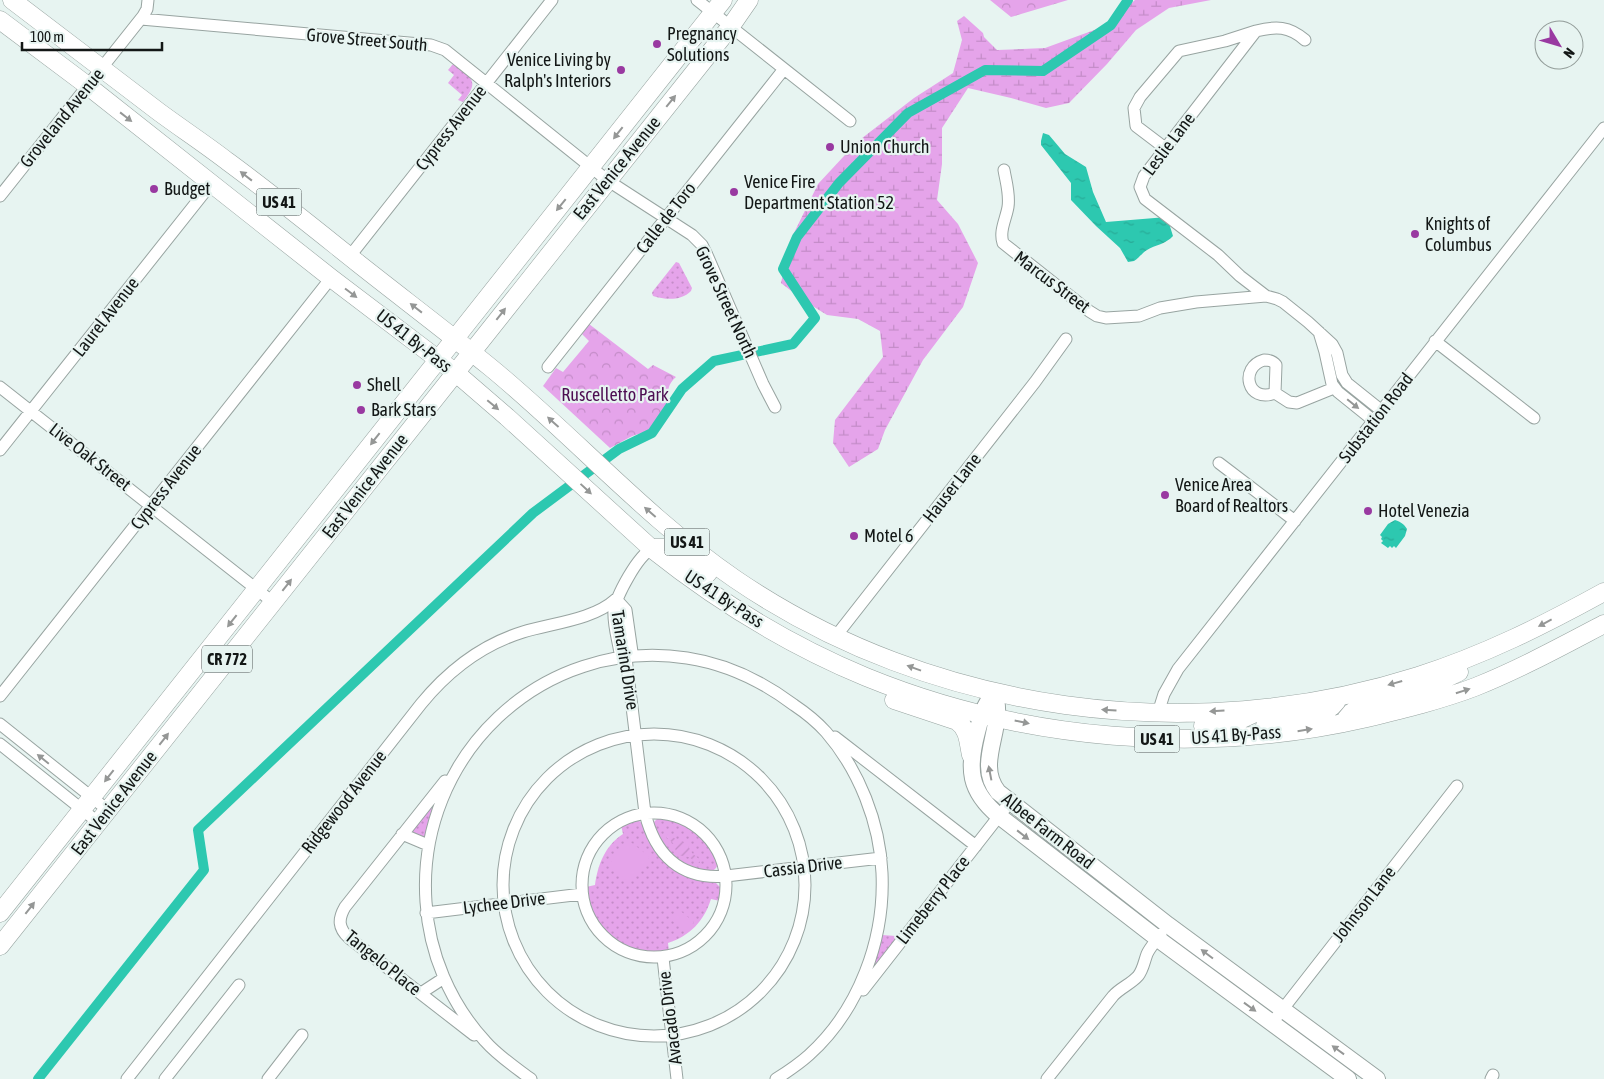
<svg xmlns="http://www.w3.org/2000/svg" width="1604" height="1079" font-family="'Asap Condensed',sans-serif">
<defs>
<pattern id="grass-dots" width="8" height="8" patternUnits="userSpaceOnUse" patternTransform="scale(1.25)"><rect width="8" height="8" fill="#e5a4ea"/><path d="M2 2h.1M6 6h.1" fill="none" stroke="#c48cc8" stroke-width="1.8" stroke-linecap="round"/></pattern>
<pattern id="wetland-marsh" width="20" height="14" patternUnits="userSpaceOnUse" patternTransform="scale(1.25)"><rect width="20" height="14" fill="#e5a4ea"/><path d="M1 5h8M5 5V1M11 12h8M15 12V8" fill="none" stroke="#c48cc8"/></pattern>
<pattern id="park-crowns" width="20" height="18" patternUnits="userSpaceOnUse" patternTransform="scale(1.25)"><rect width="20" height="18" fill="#e5a4ea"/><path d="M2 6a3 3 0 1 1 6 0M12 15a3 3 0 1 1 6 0" fill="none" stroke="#c48cc8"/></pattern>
<pattern id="garden-furrows" width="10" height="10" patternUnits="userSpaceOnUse" patternTransform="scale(1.25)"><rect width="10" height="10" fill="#e5a4ea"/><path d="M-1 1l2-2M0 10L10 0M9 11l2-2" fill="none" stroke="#c48cc8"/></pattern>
<pattern id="water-ripples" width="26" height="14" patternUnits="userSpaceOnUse" patternTransform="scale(1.25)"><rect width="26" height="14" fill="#2dc8b0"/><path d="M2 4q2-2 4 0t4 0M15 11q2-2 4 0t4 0" fill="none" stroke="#27ab97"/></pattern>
</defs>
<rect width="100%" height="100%" fill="#e7f4f1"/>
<path fill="url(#grass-dots)" d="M453,64c19,15 27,16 10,38l-5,-2 4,-5 -14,-12 6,-8 -6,-5z
M676,262l3,1 13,25 -1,3c-10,10 -25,9 -38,5l-1,-3 1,-2z
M432,804l2,1v2l-9,31 -14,-5v-4z
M664,817c6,1 12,2 18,5 10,5 46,35 33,47 -11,11 -47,-13 -53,-24 -4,-6 -6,-15 -9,-22l4,-4z
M635,820h3l6,5 8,19 57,37 7,2 5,5 -1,13 -9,-2c-7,22 -21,37 -43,44l1,9c-44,7 -80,-20 -83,-65l9,-2c3,-21 10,-39 28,-51l-2,-9z
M882,935l14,1 2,2 -27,34z"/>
<path fill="url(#wetland-marsh)" d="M1135,0h76l-42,8 -33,22 -29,34 -38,39 -23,5 -35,-10 -43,-10 -26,40v36l-5,36 21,24 20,39 -15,44 -40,53 -38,70 -7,19 -29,18 -16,-24 2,-23 48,-63 -3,-26 -22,-12 -31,-4 -24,-15 -22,-17 10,-44 27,-55 39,-42 57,-44 39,-25 9,-33 -5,-19 7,-5 19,17 1,4 13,13 48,-2 63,-23z"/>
<path fill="url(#park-crowns)" d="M990,0h78l-57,17z
M589,324l59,45 5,-4 23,12c-16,13 -2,32 -14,46 -7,9 -17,9 -27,12 -8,3 -17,9 -25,13l-67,-62 13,-18 7,4 26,-31 -7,-7z"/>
<path fill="url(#garden-furrows)" d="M668,834l9,6 10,4 5,9 8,7v3h-3l-8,-6 -12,-2 -3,-11 -8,-7z"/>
<path fill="#e5a4ea" d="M628,840l22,17 -20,26 -22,-17z
M678,909l16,13 -7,10 -17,-13z"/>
<path fill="url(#water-ripples)" d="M1043,133l6,2 16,19 21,13 7,25 13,30 61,-5 6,19c-7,8 -18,9 -26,14 -5,3 -8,8 -13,11l-6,1 -8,-14 -24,-22 -25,-26v-17l-30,-38v-4z
M1395,520c6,2 9,4 12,9l-2,7 -9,12 -2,-2 -2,2 -2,-2 -2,2 -7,-5 2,-2 -2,-2 1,-2 -2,-2 8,-11z"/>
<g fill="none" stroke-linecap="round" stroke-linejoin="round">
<path stroke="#2dc8b0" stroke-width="10" d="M38,1079l166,-209 -6,-40 335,-317 86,-64 33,-16 30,-44 32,-28 79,-17 22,-26 -32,-49 14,-32 42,-54 69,-70 77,-43 58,1 68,-46 17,-25"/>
<defs>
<path id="street" d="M697,0l153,121
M141,19l290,26 14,5 162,130 85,55 10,10 5,10 56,129 12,23
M1305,40c-16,-14 -29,-14 -49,-9l-112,145 -4,11 5,12 73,56 22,21 26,20 11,3 6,3 25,20 24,22 5,9 5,22 5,8 35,28
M1165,148l-29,-22 -2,-18 6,-11 39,-46 46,-10 31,-10
M1004,170c2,12 6,24 4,37 -2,12 -9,24 -5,36l86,68 8,5 9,2 33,-2 21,-8 36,-6 70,-6
M0,196l143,-180 4,-7 1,-9
M350,256l202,-256
M1319,332l6,20 7,32 6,8 36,29
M1435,341l99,77
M1264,360c6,0 9,1 12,5l-1,28c-28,11 -36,-26 -11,-33z
M548,367l236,-298
M0,387l274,216
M1275,393l14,9 8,1 37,-15
M0,450l211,-266
M1219,463l76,58
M652,549c-14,6 -36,47 -38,62 -1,13 4,29 6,42l6,5 19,155c10,42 36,67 81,63l155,-18
M616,599l10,11 6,42 -6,6
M836,636l199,-254 31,-43
M0,696l331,-418
M1158,713l6,-19 14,-25 426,-541
M0,724l109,87
M503 885a151 151 0 1 1 302 0a151 151 0 1 1-302 0Z
M835,737l141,109
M0,744l99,79
M445,781l-100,126c-7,12 -7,21 4,31l125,97
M582 885a72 72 0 1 1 144 0a72 72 0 1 1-144 0Z
M402,834l26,11
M426,913l156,-19
M663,958l14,121
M863,990l147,-188
M421,993l23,-15
M1272,1023l185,-237
M127,1079l294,-375c27,-33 60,-59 102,-72 30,-9 70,-12 93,-33
M165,1079l74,-94
M268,1079l34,-44
M531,1079c-16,-12 -33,-23 -46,-38 -35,-38 -56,-88 -59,-139 -10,-145 115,-266 261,-244 40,6 75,23 107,47 12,8 23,17 32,27 33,38 54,91 56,141 3,66 -23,137 -73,182 -10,9 -22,17 -33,24
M1047,1079l66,-83c7,-8 18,-12 25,-20 5,-6 6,-14 9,-22 3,-7 10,-14 14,-20
M1491,1079l2,-4"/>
<path id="secondary" d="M994,693c13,33 -20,69 4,99l170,133 209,154
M994,693c-10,12 -13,24 -17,39 -10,37 -8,59 22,84l159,123 190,140"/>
<path id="primary" d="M12,0c49,37 98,75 147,112 23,17 46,32 68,49 45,33 88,68 132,103 43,34 88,68 131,103 83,68 156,151 245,212 198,135 456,169 683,97 66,-21 126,-51 186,-84
M0,20l88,66 243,192 125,95 51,44 145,132c64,51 137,96 214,128 157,64 336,79 501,41 37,-9 74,-18 108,-31 45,-18 87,-41 129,-63
M652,549c22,-6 39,13 56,24
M894,700l63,21c12,9 11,21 14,34
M1346,719l5,-6 8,-5 79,-26 21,-10
M1203,726l28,-2 26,-12
M1265,726c22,-9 63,-4 74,-29
M0,913l723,-913
M0,946l731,-920 18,-26"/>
</defs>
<use href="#street" stroke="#98a4a1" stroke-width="13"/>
<use href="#secondary" stroke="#98a4a1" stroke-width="18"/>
<use href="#primary" stroke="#98a4a1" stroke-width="19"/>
<use href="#street" stroke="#fff" stroke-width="11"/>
<use href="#secondary" stroke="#fff" stroke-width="16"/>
<use href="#primary" stroke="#fff" stroke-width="18"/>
</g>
<defs><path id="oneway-solid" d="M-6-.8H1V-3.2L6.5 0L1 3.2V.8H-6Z" transform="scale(1.25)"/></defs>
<g fill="#959796">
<use href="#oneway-solid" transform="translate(671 101) rotate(-51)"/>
<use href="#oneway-solid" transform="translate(126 117) rotate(38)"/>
<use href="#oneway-solid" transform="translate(618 133) rotate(128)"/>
<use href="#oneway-solid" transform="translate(246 176) rotate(-142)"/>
<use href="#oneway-solid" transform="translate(561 205) rotate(129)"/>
<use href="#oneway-solid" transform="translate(351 293) rotate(37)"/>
<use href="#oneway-solid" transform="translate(416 308) rotate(-142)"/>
<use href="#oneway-solid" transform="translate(501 314) rotate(-52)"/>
<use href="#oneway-solid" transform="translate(1353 404) rotate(39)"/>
<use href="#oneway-solid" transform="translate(493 405) rotate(40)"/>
<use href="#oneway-solid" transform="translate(553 422) rotate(-138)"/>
<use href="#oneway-solid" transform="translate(375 439) rotate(128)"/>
<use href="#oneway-solid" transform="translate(586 489) rotate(43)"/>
<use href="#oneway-solid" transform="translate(650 512) rotate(-139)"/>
<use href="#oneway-solid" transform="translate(287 585) rotate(-52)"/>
<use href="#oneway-solid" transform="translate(232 621) rotate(128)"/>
<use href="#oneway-solid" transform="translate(1545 623) rotate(152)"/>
<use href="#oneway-solid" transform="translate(914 668) rotate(-160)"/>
<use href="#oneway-solid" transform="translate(1395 683) rotate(164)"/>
<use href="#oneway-solid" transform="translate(1463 691) rotate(-18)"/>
<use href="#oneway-solid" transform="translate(1109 710) rotate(-176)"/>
<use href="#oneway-solid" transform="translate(1217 711) rotate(177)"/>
<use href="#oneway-solid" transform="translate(1022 722) rotate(12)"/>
<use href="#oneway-solid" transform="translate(1305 730) rotate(-9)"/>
<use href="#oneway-solid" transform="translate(164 739) rotate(-52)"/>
<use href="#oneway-solid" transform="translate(43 759) rotate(-141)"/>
<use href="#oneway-solid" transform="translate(990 773) rotate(-101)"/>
<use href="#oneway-solid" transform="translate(109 776) rotate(128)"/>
<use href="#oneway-solid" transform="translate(1023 835) rotate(38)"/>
<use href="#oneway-solid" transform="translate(30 908) rotate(-52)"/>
<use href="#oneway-solid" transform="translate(1207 954) rotate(-143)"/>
<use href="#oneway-solid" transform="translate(1250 1007) rotate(36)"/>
<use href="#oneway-solid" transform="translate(1338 1050) rotate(-144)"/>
</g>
<g fill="#9939a1" stroke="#e7f4f1" stroke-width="2">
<circle cx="657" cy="44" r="5"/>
<circle cx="621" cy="70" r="5"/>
<circle cx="830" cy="147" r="5"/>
<circle cx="154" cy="189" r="5"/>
<circle cx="734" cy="192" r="5"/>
<circle cx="1415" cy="234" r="5"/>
<circle cx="357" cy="385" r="5"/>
<circle cx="361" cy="410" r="5"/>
<circle cx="1165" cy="495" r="5"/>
<circle cx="1368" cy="511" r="5"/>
<circle cx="854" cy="536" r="5"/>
</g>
<g text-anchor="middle" stroke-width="4.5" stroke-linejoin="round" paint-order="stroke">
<g fill="#e7f4f1" stroke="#535958" stroke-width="1">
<rect x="256.5" y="188.5" width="45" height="27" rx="4"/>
<rect x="664.5" y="528.5" width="45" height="27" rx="4"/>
<rect x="202" y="645.5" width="50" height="27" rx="4"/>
<rect x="1134.5" y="725.5" width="45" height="27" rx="4"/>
</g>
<g font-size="16" font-weight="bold" fill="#131716">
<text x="279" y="208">US 41</text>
<text x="687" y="548">US 41</text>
<text x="227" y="665">CR 772</text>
<text x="1157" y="745">US 41</text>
</g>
<g font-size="18" fill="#131716" stroke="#e7f4f1" text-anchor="start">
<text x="667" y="40">Pregnancy<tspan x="667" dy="21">Solutions</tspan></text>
<text x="611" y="66" text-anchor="end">Venice Living by<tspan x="611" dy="21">Ralph's Interiors</tspan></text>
<text x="840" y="153">Union Church</text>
<text x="744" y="188">Venice Fire<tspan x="744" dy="21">Department Station 52</tspan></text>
<text x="164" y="195">Budget</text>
<text x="1425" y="230">Knights of<tspan x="1425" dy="21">Columbus</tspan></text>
<text x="367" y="391">Shell</text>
<text x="371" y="416">Bark Stars</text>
<text x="1175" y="491">Venice Area<tspan x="1175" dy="21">Board of Realtors</tspan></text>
<text x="1378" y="517">Hotel Venezia</text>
<text x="864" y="542">Motel 6</text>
</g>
<g font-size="18" fill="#131716" stroke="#e7f4f1">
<text transform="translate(367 40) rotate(5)" y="6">Grove Street South</text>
<text transform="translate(62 118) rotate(-51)" y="6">Groveland Avenue</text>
<text transform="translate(451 128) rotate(-52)" y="6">Cypress Avenue</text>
<text transform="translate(1169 144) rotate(-53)" y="6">Leslie Lane</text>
<text transform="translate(617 168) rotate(-51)" y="6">East Venice Avenue</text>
<text transform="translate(666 218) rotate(-52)" y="6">Calle de Toro</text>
<text transform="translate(1052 282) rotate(37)" y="6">Marcus Street</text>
<text transform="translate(726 302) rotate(65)" y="6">Grove Street North</text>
<text transform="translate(106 317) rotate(-52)" y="6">Laurel Avenue</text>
<text transform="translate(414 341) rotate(38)" y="6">US 41 By-Pass</text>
<text transform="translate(1376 418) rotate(-52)" y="6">Substation Road</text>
<text transform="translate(90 457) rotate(38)" y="6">Live Oak Street</text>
<text transform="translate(365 486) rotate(-52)" y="6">East Venice Avenue</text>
<text transform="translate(166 487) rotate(-52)" y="6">Cypress Avenue</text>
<text transform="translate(952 488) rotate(-52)" y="6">Hauser Lane</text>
<text transform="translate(724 599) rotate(33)" y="6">US 41 By-Pass</text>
<text transform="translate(625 660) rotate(81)" y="6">Tamarind Drive</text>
<text transform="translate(1236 735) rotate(-4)" y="6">US 41 By-Pass</text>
<text transform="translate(344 802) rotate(-52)" y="6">Ridgewood Avenue</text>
<text transform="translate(114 803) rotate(-52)" y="6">East Venice Avenue</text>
<text transform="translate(1048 831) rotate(38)" y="6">Albee Farm Road</text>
<text transform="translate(803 867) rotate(-7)" y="6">Cassia Drive</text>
<text transform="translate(933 900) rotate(-52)" y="6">Limeberry Place</text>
<text transform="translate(504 903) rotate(-7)" y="6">Lychee Drive</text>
<text transform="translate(1364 904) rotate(-52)" y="6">Johnson Lane</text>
<text transform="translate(383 963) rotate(39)" y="6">Tangelo Place</text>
<text transform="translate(670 1018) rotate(-97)" y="6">Avacado Drive</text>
</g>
<g font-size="18" fill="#4d0d52" stroke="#e7f4f1">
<text x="615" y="401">Ruscelletto Park</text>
</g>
</g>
<g transform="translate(1559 45) rotate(128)"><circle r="24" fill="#e7f4f1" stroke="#929c99"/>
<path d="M0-4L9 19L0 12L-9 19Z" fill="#9939a1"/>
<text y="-8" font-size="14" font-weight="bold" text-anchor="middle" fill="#131716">N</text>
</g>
<path d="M22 42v8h140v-8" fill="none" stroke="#131716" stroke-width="2.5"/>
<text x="30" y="42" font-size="15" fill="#131716" stroke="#e7f4f1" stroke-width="4" paint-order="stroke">100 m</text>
</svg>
